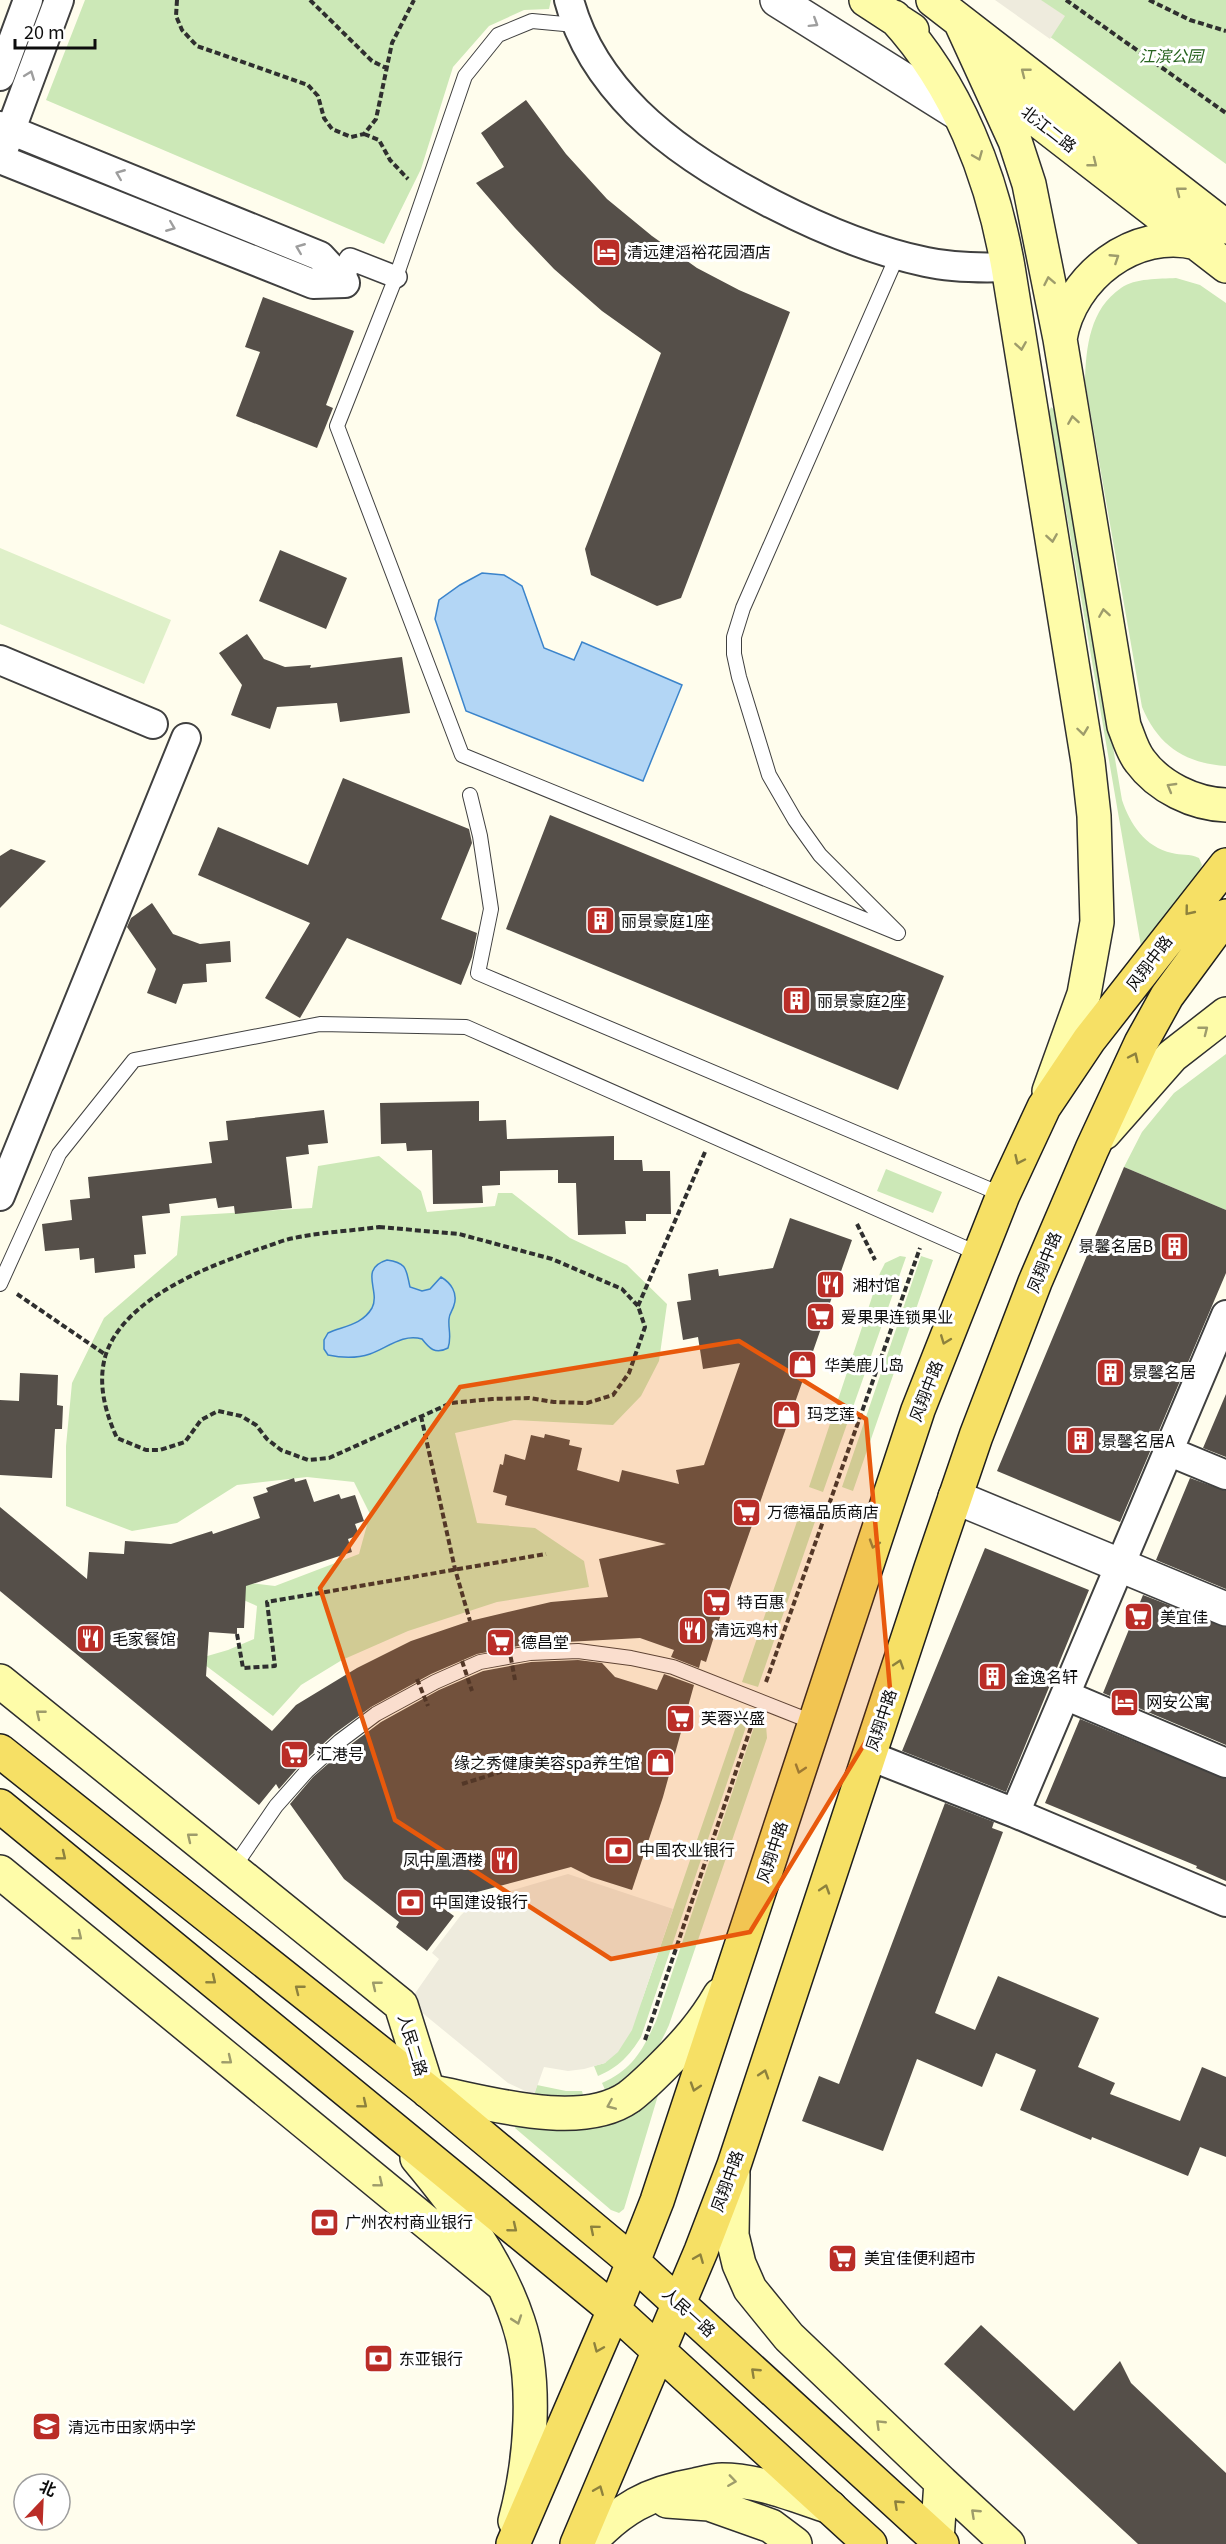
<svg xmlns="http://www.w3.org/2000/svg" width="1226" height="2544" font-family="Georgia,'Noto Sans SC',serif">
<rect width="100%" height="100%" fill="#fffded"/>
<path fill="#cce8b7" d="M85,0h466l-2,9 -25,1 -35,16 -36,41 -32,102 -37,75 -338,-144z
M999,0h227v164z
M1176,278l24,7 26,18v463c-42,-3 -68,-21 -84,-59l-57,-326c1,-34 5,-72 36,-93 14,-10 38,-9 55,-10z
M1051,407l5,4 66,389c8,24 23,47 50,53 9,3 17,0 27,5l3,7 -3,7 -58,74 -92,-534z
M1226,1054v156l-102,-43 18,-35 32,-39z
M379,1156l42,35 6,21 68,-6 3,-13h14l58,45 57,27 40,39 -8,57 -18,35 -28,29 -99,-5 -59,13 22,90 58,5 49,33 5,26 -92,15 -89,29 -66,29 -41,25 -28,31 -76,-57 31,-9 26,-11 3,-33 -25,-11 11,-13 32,4 84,-32 11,-40 -16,-32 -47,-5 -70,8 -60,38 -45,8 -66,-25v-60l6,-63 32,-65 73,-63 4,-39 131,-8 6,-42z
M886,1169l56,23 -9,21 -56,-22z
M900,1256l6,1 -83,235 -14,-5 71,-214 5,-10z
M921,1256l12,4 -80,231 -11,-4z
M804,1501l16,6 -62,180 -16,-5z
M742,1709l9,3 -110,325c-12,19 -22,30 -43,39l-4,-10 11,-3 37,-63z
M758,1715l8,10 1,13 -98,287c-19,41 -25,44 -62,69l-5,-11c30,-13 41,-33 54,-62z
M537,2085l29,6h16l3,12 -51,-8z
M659,2092l-35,117 -5,4 -8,-3 -96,-82 2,-6 72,5 21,-3z"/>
<path fill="#dff0c9" d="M0,548l171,72 -27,64 -144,-60z"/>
<path fill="#eeebdd" d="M995,0h46l24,16 -15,23z
M568,1874l105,35 -41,121 -14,22 -13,11 -21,6 -16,2 -24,-4 -10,28 -26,-12 -99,-81 30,-43 -7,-6 29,-38 15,-14z"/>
<path fill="#b3d6f5" stroke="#3b84cb" stroke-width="1.5" d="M482,573l22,2 18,11 22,62 30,12 8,-18 100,43 -39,96 -177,-70 -31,-92 4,-19 21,-15z
M387,1260c21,3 19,10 23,27l12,4 8,-2 11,-12c10,6 17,16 13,28 -1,5 -5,9 -5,14 -1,10 3,18 -1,29 -13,7 -19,0 -26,-9 -19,-6 -35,9 -52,15 -15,5 -28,4 -42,1l-4,-6v-9l4,-7c16,-7 34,-8 44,-25 9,-17 -14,-39 15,-48z"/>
<path fill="#554f49" d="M526,100l40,54 41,45 45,37 45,32 42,22 51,22 -109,286 -24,8 -66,-31 -6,-26 76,-196 -59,-42 -48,-42 -39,-41 -39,-45 28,-16 -23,-34z
M263,297l91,34 -28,74 7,3 -16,40 -81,-32 24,-64 -15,-5z
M280,550l67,28 -21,51 -67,-28z
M247,634l17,25 21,8 26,-2 -1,3 92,-11 8,56 -70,9 -3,-19 -60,4 -7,22 -39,-14 11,-30 -23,-32z
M343,778l126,51 3,14 -31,76 36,14 -5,24 -11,28 -114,-47 -47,80 -35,-20 45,-75 -112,-48 20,-48 90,38z
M550,815l394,161 -46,114 -392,-161z
M11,849l35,12 -46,47v-52z
M152,903l21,31 27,10 30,-3 1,21 -25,2 1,18 -24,2 -7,20 -29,-11 9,-24 -29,-42 4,-9z
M479,1101v20l27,-1 1,19 107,-3v24h28l1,11h27l1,43h-25v7h-21l1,13 -48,1 -2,-52h-18v-13l-58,1v14l-18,1 1,17 -50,1 -1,-54 -25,1 -1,-8 -25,1 -1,-41z
M324,1110l4,33 -20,2 1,9 -23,3 6,51 -57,6 -1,-8 -16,2 -2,-10 -47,6 1,9 -28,3 4,38 -12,1 1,13 -40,5 -1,-15 -14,2 -1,-12 -34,3 -3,-27 30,-4 -2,-20 20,-2 -2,-21 124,-14 -3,-21 19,-2 -2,-19z
M1124,1167l102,43v63l-106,249 -123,-51z
M790,1218l62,22 -130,371 -16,51 -5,-2 -2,8 -28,-11 3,-7 -34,-12 -111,6 -52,10 -46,20 -60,33 -37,27 -33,30 -22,25 -3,-5 -17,21 -259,-214v-84l87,72 2,-27 35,2 1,-13 46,3 41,-13 1,3 47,-16 -7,-21 15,-5 -2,-4 28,-10 1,4 11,-3 8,23 25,-8 2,5 14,-4 9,26 -9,3 4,11 -11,4 4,13 -106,34 -2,42h-7v6l-28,-2 -3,44 66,55 24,-26 61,-37 54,-27 59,-20 81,-19 57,-5 -9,-38 67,-15 -161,-39 2,-9 -14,-4 7,-28 3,1 2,-11 20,6 6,-25 13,3 1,-4 25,6 -1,5 13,3 -5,22 42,12 3,-12 57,14 -3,-14 28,-5 36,-102 -37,6 -5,-32 -15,3 -6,-38 14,-2 -3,-26 30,-5 1,7 54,-8z
M20,1373l38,2 -1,30 6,1 -1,23h-7l-3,49 -52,-3v-75l19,1z
M1226,1394v63l-23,-9z
M1190,1478l36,13v98l-70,-29z
M985,1548l104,42 -83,202 -104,-41z
M1143,1595l83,32v118l-123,-52z
M578,1660l24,3 13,14 42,13 7,-16 30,11 -31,112 -31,93 -41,-13 -20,-10 -135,36 18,13 -27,35 -31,-24 3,-5 -55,-43 -54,-75 23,-27 33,-29 35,-26 58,-32 44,-19 48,-9z
M1080,1719l146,60v102l-30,-13 1,-2 -152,-63z
M945,1803l49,19 -2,6 11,4 -68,181 40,17 23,-54 101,42 -21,49 37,16 -5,11 70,27 22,-54 24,10v80l-26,-10 -12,29 -96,-39 -1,3 -71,-30 16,-40 -40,-17 -14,34 -65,-28 -34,92 -81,-30 17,-45 20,8z
M981,2325l93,86 46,-50 11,22 95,90v71h-88l-194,-180z"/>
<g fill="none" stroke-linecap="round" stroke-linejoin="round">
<defs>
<path id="service" d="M575,25l-43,-4 -34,14 -33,41 -69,201 -59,149 125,329 436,178 -78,-78 -25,-35 -26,-45 -30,-98 -5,-23v-17l9,-29 155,-354
M470,795l10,41 11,73 -13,64 525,222
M0,1284l59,-130 75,-94 186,-36 146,3 513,227
M232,1870l44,-64 31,-35 33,-30 36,-27 59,-32 45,-20 50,-9 48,-2 53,7 42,9 142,56"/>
<path id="pedestrian" d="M345,283l2,-18 3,-6 46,18"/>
<path id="minor" d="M569,0c11,42 37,81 68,112 65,64 199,131 289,150 27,6 54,6 82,5
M0,76l28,-76
M0,126l320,130 25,27
M4,148l55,-148
M0,159l313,125 32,-1
M0,660l153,64
M0,1196l186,-458
M1168,1451l58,24
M1065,1695l161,68
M870,1756l145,57 211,89
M1015,1813l211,-498"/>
<path id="tertiary" d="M777,0l182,114
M955,1497l271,112"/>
<path id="secondary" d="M866,0l46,30
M933,0l293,227
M894,17c63,68 98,159 114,250l80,495 6,54 3,106 -13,72 -35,97
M960,21l55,120 14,43 31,155 64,387c5,12 8,25 16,35 19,26 54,43 86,44
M992,85l234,181
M1060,339c10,-62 75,-112 137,-96
M1104,1133l68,-77 54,-42
M0,1681l401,324 27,86c55,10 151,41 201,6 12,-9 23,-20 34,-31 22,-22 41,-43 57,-71
M0,1872l503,413
M417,2158c40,48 81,102 101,163 20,59 13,141 -3,200
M733,2174l-1,61 7,29 11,25 39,48 152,145 -4,58
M941,2482l67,62
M667,2501l42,3 62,22 24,18
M588,2544c32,-35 60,-51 107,-59 9,-2 19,-5 27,-5 37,0 74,16 108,27"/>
<path id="primary" d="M0,1751l428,340 205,171 309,282
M0,1806l614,504 256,234
M513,2544l101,-234 43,-109 261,-791 85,-215 41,-88 45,-67 137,-175
M577,2544l124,-293 33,-86 197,-597 45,-132 59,-154 57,-133 49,-106 26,-47 59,-80"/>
</defs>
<use href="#service" stroke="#404040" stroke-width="16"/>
<use href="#pedestrian" stroke="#404040" stroke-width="24"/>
<use href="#minor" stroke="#404040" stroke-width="32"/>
<use href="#tertiary" stroke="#404040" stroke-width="36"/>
<use href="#secondary" stroke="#2f2f2f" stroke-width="36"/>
<use href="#primary" stroke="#1e1e1e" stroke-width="36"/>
<path stroke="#2f2f2f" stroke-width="4" stroke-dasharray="6 3" stroke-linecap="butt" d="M177,0l-1,16 6,14 15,16 111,39 10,11 6,22 8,11 19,8 13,-3 12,-15 16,-76 22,-43
M310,0l62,61 14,7
M1066,0l160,113
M1149,0l41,20 36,11
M364,134l15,6 11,20 18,19
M857,1224l18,36
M379,1227l80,7 93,25 70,30 16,17 7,21 -16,46 -16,22 -26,8 -33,-1 -25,-4 -37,1 -41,4 -122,55 -21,2 -27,-10 -14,-11 -11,-14 -15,-9 -23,-5 -17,9 -16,22 -25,8h-14l-29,-12c-12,-26 -20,-56 -11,-84 19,-56 102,-88 153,-105 11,-3 23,-9 35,-11 28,-6 57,-7 85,-11z
M17,1294l89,61
M638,1306l67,-154
M421,1416l34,153 15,52
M237,1634l6,34 32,-2 -8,-64 279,-48
M766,1682l154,-434
M462,1784l51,-16
M645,2040l109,-322"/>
<use href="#service" stroke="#fff" stroke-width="14"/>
<use href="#pedestrian" stroke="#fff" stroke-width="21"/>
<use href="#minor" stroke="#fff" stroke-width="28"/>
<use href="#tertiary" stroke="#fff" stroke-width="33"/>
<use href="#secondary" stroke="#fefca9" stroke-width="33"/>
<use href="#primary" stroke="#f6e065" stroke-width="33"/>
<path stroke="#2f2f2f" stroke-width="4" stroke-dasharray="6 3" stroke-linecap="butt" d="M509,1648l6,32
M462,1661l10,30
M417,1679l11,27"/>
</g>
<defs><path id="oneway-chevron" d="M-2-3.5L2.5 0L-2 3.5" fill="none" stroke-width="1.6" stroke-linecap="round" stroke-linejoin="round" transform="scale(1.5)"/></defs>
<g stroke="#9e9e9e">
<use href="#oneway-chevron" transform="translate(814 23) rotate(32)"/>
<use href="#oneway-chevron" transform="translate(30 75) rotate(-69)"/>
<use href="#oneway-chevron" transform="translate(120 174) rotate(-158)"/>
<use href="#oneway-chevron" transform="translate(171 227) rotate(22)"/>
<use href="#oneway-chevron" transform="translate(300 248) rotate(-158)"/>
</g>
<g stroke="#9e9c6b">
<use href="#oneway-chevron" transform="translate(1025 72) rotate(-142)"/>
<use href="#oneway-chevron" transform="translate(978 156) rotate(68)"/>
<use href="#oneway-chevron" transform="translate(1093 163) rotate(38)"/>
<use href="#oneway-chevron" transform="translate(1180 191) rotate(-142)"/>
<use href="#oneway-chevron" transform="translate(1115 258) rotate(-33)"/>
<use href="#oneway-chevron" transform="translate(1049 281) rotate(-101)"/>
<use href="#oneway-chevron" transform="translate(1021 346) rotate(81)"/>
<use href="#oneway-chevron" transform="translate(1073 420) rotate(-99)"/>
<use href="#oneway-chevron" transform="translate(1052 538) rotate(81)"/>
<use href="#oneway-chevron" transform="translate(1104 613) rotate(-99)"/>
<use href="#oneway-chevron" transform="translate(1083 731) rotate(82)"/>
<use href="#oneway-chevron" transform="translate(1171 787) rotate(-150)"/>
<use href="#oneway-chevron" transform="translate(1204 1030) rotate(-38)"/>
<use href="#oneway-chevron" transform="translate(40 1714) rotate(-141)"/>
<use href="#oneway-chevron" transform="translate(191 1837) rotate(-141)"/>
<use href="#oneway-chevron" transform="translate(78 1936) rotate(39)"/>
<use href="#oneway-chevron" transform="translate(376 1985) rotate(-141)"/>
<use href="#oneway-chevron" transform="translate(228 2060) rotate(39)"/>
<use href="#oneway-chevron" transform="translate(611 2105) rotate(157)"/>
<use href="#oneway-chevron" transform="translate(379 2183) rotate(39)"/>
<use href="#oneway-chevron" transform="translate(517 2320) rotate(71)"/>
<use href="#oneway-chevron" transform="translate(880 2424) rotate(-136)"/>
<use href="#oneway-chevron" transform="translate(732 2481) rotate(8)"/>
<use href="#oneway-chevron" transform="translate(975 2513) rotate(-137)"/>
</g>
<g stroke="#8d813d">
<use href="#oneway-chevron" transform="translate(1189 911) rotate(129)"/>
<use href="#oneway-chevron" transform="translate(1134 1057) rotate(-65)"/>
<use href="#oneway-chevron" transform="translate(1019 1160) rotate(115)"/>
<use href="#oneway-chevron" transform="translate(945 1340) rotate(111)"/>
<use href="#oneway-chevron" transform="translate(874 1544) rotate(108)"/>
<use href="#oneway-chevron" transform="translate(899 1664) rotate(-72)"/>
<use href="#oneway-chevron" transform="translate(800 1769) rotate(108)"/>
<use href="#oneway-chevron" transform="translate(62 1856) rotate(39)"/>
<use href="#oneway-chevron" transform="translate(825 1889) rotate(-72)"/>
<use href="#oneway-chevron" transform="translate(212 1980) rotate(39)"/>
<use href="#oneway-chevron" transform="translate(299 1989) rotate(-142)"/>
<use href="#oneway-chevron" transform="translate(764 2074) rotate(-72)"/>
<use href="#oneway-chevron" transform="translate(695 2087) rotate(108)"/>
<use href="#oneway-chevron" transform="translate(363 2104) rotate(39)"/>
<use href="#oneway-chevron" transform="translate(513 2228) rotate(39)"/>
<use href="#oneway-chevron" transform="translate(594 2229) rotate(-140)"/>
<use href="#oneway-chevron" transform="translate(699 2258) rotate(-68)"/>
<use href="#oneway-chevron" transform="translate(598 2348) rotate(113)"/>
<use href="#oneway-chevron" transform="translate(755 2372) rotate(-137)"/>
<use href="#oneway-chevron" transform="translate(599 2490) rotate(-68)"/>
<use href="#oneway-chevron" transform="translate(898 2504) rotate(-137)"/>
</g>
<path fill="#e8590c" fill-opacity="0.2" stroke="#e8590c" stroke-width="4.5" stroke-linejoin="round" d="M739,1341l127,78 25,281 -141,232 -139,27 -216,-139 -75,-232 140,-201z"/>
<defs>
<symbol id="hotel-square" viewBox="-11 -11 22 22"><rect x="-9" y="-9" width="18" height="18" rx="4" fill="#ba2d27" stroke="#fff"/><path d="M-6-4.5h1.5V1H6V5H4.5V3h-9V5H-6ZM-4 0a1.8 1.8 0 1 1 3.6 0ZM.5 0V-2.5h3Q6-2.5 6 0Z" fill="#fff"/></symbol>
<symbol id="building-square" viewBox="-11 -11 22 22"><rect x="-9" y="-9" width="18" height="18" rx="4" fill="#ba2d27" stroke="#fff"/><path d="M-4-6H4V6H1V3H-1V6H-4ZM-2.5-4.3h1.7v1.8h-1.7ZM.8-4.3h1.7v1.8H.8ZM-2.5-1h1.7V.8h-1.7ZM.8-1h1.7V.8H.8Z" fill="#fff"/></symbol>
<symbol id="restaurant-square" viewBox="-11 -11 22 22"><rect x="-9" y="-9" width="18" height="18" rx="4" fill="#ba2d27" stroke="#fff"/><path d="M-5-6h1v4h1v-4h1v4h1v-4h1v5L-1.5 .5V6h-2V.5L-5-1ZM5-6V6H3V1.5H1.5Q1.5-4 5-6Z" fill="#fff"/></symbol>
<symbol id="supermarket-square" viewBox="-11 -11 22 22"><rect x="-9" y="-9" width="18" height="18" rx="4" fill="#ba2d27" stroke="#fff"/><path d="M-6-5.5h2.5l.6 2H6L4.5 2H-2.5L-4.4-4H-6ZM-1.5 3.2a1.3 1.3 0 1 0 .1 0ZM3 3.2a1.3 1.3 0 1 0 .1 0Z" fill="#fff"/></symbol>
<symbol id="shop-square" viewBox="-11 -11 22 22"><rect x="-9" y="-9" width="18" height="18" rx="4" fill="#ba2d27" stroke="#fff"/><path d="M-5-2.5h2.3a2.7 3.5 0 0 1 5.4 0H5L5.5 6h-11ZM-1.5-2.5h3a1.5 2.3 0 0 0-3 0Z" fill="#fff"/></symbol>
<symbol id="bank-square" viewBox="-11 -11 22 22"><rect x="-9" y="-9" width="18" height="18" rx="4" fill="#ba2d27" stroke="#fff"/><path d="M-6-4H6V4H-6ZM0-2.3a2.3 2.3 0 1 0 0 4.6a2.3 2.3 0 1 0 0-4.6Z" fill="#fff"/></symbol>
<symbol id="school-square" viewBox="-11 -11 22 22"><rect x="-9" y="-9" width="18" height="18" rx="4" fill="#ba2d27" stroke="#fff"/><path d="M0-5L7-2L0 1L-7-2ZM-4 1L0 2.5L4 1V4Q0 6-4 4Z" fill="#fff"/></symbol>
</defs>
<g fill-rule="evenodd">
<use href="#hotel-square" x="590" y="236" width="33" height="33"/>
<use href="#building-square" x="584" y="904" width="33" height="33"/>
<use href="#building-square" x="780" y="984" width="33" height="33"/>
<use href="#building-square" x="1158" y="1230" width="33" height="33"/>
<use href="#restaurant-square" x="814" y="1268" width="33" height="33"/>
<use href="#supermarket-square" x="804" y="1300" width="33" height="33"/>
<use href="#shop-square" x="786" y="1348" width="33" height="33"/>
<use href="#building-square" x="1094" y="1356" width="33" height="33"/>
<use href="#shop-square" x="770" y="1398" width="33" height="33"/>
<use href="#building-square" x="1064" y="1424" width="33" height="33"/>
<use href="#supermarket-square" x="730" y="1496" width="33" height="33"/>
<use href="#supermarket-square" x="700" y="1586" width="33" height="33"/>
<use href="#supermarket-square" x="1122" y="1600" width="33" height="33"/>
<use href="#restaurant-square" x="676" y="1614" width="33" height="33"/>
<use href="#restaurant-square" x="74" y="1622" width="33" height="33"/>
<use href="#supermarket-square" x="484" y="1626" width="33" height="33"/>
<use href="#building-square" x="976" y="1660" width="33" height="33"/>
<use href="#hotel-square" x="1108" y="1686" width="33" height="33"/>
<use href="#supermarket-square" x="664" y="1702" width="33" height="33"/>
<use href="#supermarket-square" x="278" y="1738" width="33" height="33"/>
<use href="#shop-square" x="644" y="1746" width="33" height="33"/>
<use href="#bank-square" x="602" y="1834" width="33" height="33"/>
<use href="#restaurant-square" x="488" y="1844" width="33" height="33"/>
<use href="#bank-square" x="394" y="1886" width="33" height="33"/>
<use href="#bank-square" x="308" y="2206" width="33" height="33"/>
<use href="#supermarket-square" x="826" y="2242" width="33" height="33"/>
<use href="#bank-square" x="362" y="2342" width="33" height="33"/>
<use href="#school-square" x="30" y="2410" width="33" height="33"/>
</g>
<g text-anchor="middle" stroke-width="6" stroke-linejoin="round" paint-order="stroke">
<g font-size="16" font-style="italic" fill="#26631e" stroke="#fff">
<text x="1171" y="62">江滨公园</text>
</g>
<g font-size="16" fill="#0d0d0d" stroke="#fff">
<text transform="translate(1049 129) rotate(38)" y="6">北江二路</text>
<text transform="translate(1149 963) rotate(-53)" y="6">风翔中路</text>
<text transform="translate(1044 1262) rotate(-68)" y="6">凤翔中路</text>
<text transform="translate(926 1391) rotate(-69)" y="6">风翔中路</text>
<text transform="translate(881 1720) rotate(-72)" y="6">凤翔中路</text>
<text transform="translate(772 1852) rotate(-72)" y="6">风翔中路</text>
<text transform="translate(413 2045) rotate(73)" y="6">人民二路</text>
<text transform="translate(727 2181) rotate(-70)" y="6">凤翔中路</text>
<text transform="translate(689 2312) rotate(42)" y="6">人民一路</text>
</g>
<g font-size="16" fill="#0d0d0d" stroke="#fff" text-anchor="start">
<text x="627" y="258">清远建滔裕花园酒店</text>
<text x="621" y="927">丽景豪庭1座</text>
<text x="817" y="1007">丽景豪庭2座</text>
<text x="1153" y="1252" text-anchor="end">景馨名居B</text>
<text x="852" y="1291">湘村馆</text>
<text x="841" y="1323">爱果果连锁果业</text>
<text x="824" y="1371">华美鹿儿岛</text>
<text x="1132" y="1378">景馨名居</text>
<text x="807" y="1420">玛芝莲</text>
<text x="1101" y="1447">景馨名居A</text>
<text x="767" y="1518">万德福品质商店</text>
<text x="737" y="1608">特百惠</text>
<text x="1160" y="1623">美宜佳</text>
<text x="714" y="1636">清远鸡村</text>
<text x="112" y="1645">毛家餐馆</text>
<text x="521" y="1648">德昌堂</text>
<text x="1014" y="1683">金逸名轩</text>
<text x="1146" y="1708">网安公寓</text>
<text x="701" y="1724">芙蓉兴盛</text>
<text x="316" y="1760">汇港号</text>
<text x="640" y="1769" text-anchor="end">缘之秀健康美容spa养生馆</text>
<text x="639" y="1856">中国农业银行</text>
<text x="483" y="1866" text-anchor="end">凤中凰酒楼</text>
<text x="432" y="1908">中国建设银行</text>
<text x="345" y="2228">广州农村商业银行</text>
<text x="864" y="2264">美宜佳便利超市</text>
<text x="399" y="2365">东亚银行</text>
<text x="68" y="2433">清远市田家炳中学</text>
</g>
</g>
<g transform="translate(42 2502) rotate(23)"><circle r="28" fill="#ffffff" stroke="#9e9e9e" stroke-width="1.5"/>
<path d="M0-4.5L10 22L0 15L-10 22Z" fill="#ba2d27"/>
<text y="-9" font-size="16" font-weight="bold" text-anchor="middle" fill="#0d0d0d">北</text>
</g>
<path d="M15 39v9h80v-9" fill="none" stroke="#0d0d0d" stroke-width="3"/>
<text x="24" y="39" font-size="18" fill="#0d0d0d" stroke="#ffffff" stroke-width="4.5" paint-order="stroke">20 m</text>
</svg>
